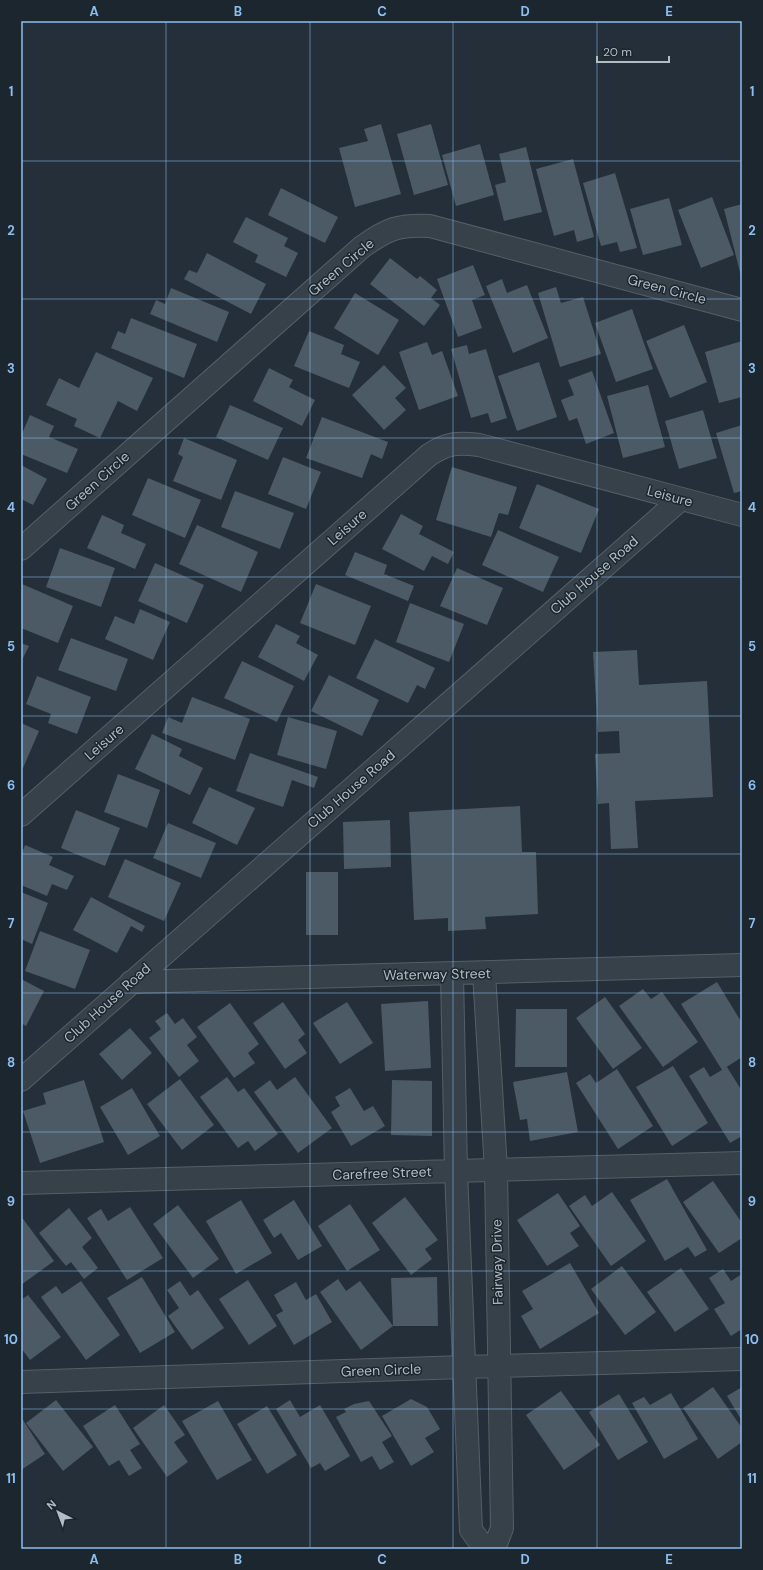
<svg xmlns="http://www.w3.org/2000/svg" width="763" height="1570" font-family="'DM Sans',sans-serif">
<rect width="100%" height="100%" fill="#242f39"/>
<path fill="#4c5a65" d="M381,124l20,70 -46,13 -16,-59 29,-7 -4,-12z
M431,124l17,61 -34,10 -17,-61z
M480,144l14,51 -38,11 -14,-51z
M526,147l16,65 -38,9 -9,-36 11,-3 -7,-28z
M573,159l21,78 -17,5 -3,-12 -20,6 -18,-67z
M615,173l22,75 -17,4 -3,-10 -16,4 -18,-63z
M281,188l57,29 -13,26 -57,-28z
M712,197l22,58 -33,13 -23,-58z
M669,198l13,47 -39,10 -13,-46z
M742,204v72h-1l-17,-67z
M246,217l42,21 -4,8 14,7 -12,24 -31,-15 3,-7 -25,-13z
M207,253l59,31 -15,30 -67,-35 5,-9 8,3z
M390,258l27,21 3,-3 17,14 -6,8 9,7 -16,21 -54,-42z
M473,265l12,30 -13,5 10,28 -24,9 -21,-58z
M502,279l5,14 20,-8 21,53 -35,15 -27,-67z
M556,287l5,16 22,-6 18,57 -41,13 -22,-74z
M171,288l58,24 -12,30 -67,-28 6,-14 9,4z
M355,293l44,27 -21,35 -44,-27z
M632,309l21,60 -37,13 -21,-59z
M131,318l66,26 -13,34 -73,-30 7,-17 7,3z
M684,325l23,57 -37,16 -24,-57z
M309,331l35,14 -3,9 19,8 -11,26 -55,-22z
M742,341v56l-23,6 -14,-51z
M427,342l5,13 10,-4 16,45 -39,14 -20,-58z
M467,345l2,9 17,-5 21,69 -16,5 -3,-10 -17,5 -20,-69z
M96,352l57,26 -16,33 -19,-10 -18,37 -26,-12 3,-7 -31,-14 13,-27 20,10z
M539,362l18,55 -40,14 -19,-55z
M384,365l22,23 -11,10 11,12 -22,20 -32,-35z
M269,368l24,12 -4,7 26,13 -13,26 -49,-25z
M592,371l22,62 -28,11 -9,-26 -8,3 -8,-21 13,-5 -6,-15z
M648,385l17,62 -42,11 -16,-62z
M230,405l53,23 -15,32 -52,-23z
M703,410l14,48 -38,11 -14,-48z
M30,415l24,11 -5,11 29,12 -11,24 -46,-19v-18z
M322,417l66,25 -6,17 -11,-5 -9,24 -56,-20z
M742,425v66l-8,2 -18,-60z
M184,438l53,22 -16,40 -48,-19 10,-24 -5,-3z
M283,457l38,15 -15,37 -38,-15z
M21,465l26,14 -14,26 -12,-6z
M452,467l65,20 -9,28 -9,-2 -8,24 -55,-17z
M148,478l53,22 -16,38 -53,-23z
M537,484l62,25 -18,44 -62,-25z
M235,491l59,22 -14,36 -59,-22z
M401,514l22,12 -4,8 35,18 -6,12 -16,-8 -8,15 -42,-22z
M102,515l22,10 -3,8 25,11 -11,25 -48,-21z
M197,525l61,27 -17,40 -62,-28z
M498,530l61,27 -16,35 -61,-27z
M60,548l55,20 -14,39 -55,-20z
M355,552l32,13 -3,9 30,12 -6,15 -63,-26z
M155,563l49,22 -17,38 -49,-22z
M457,568l46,20 -16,37 -47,-19z
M22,584l51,22 -15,37 -37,-15z
M316,584l55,22 -16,39 -55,-22z
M410,603l54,21 -15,38 -53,-20z
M140,609l30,13 -17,38 -48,-21 10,-23 19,8z
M276,624l24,12 -4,7 22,12 -14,26 -46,-24z
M71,638l57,21 -12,32 -58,-21z
M375,639l60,29 -10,21 -8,-4 -9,18 -52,-25z
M21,643l8,3 -8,16z
M637,650l2,35 68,-4 6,116 -78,4 3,47 -27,1 -2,-46 -11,1 -3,-50 25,-1 -1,-22 -21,1 -5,-80z
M242,661l52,25 -17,36 -53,-24z
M329,675l50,25 -17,36 -51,-25z
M37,676l54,21 -14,37 -29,-11 3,-9 -25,-10z
M192,697l58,22 -15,41 -73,-27 6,-16 14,6z
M288,717l49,14 -11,38 -49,-14z
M21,723l18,8 -16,37 -2,-1z
M152,734l30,15 -3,7 24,12 -13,27 -55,-26z
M250,753l68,24 -4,11 -22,-8 -9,27 -47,-16z
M118,774l42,16 -13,38 -43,-16z
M209,787l46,21 -18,37 -45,-22z
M520,806l2,46h14l2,62 -53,3 1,12 -38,2v-13l-34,2 -5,-108z
M76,810l44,18 -15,38 -44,-18z
M390,820l1,47 -47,2 -1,-47z
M168,823l48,20 -15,35 -48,-20z
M25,845l28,12 -4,8 25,11 -7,14 -15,-6 -5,12 -26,-11v-29z
M125,859l56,24 -17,38 -56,-24z
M306,872h32v63h-32z
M21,892l27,11 -16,41 -11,-5z
M91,897l54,29 -3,6 -11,-6 -14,27 -44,-23z
M40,931l50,19 -15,39 -50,-18z
M21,979l23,12 -18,35 -5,-3z
M717,982l25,41v34l-20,13 -41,-66z
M643,989l8,10 11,-7 36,50 -35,25 -44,-61z
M605,997l37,51 -29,21 -37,-51z
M428,1001l3,67 -46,3 -4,-67z
M283,1002l22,32 -7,6 9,13 -22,16 -32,-46z
M347,1002l26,41 -33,21 -27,-41z
M230,1003l29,41 -11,9 7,10 -21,15 -37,-51z
M516,1009h51v58h-52z
M167,1013l8,11 8,-6 14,19 -10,8 12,16 -20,16 -30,-39 12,-9 -6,-8z
M130,1028l22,25 -30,27 -23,-26z
M673,1066l35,57 -36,23 -36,-59z
M704,1067l6,10 17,-10 15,24v45l-12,7 -41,-67z
M617,1069l36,57 -35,23 -42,-66 14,-9 6,9z
M567,1072l11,60 -48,9 -3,-22 -7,1 -7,-38z
M227,1077l11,15 6,-4 34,46 -23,17 -7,-10 -10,7 -38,-51z
M295,1077l37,51 -34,25 -44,-61 16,-12 7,10z
M180,1079l34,46 -32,25 -35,-46z
M84,1080l20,62 -64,21 -17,-52 23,-7 -3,-11z
M392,1080l40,1v55l-41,-1z
M132,1088l28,48 -32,19 -28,-48z
M350,1088l14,23 9,-5 12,20 -34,20 -20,-34 9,-6 -5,-9z
M667,1179l40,71 -12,7 -7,-10 -23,14 -35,-61z
M713,1181l29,42v15l-23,15 -36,-51z
M612,1192l34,49 -35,25 -42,-60 16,-11 7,11z
M558,1193l22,33 -10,7 9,13 -32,20 -30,-46z
M405,1197l33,43 -13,9 7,10 -21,16 -39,-52z
M241,1200l31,53 -36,21 -30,-53z
M294,1200l28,46 -24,14 -17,-27 -7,5 -11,-18z
M350,1204l30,46 -33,21 -29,-45z
M178,1205l41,54 -26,19 -40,-54z
M130,1207l33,51 -36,22 -40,-62 14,-9 7,12z
M69,1208l23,30 -10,9 16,21 -14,11 -13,-17 -5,4 -27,-33z
M21,1216l33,45 -33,24z
M570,1263l29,50 -59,36 -19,-33 12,-7 -11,-18z
M622,1266l34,46 -31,23 -34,-46z
M681,1268l28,41 -34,23 -28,-40z
M723,1269l8,12 11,-7v55l-11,7 -17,-27 11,-6 -16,-25z
M142,1277l33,55 -35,21 -33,-55z
M437,1277l1,49h-45l-2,-48z
M338,1279l8,12 14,-10 33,45 -32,24 -41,-58z
M248,1280l29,46 -28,19 -30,-46z
M81,1281l39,54 -34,25 -45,-63 15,-11 6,8z
M180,1281l10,15 8,-6 26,38 -32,22 -24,-34 11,-8 -12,-18z
M296,1282l10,18 10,-6 16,28 -38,23 -18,-30 7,-4 -9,-16z
M28,1295l33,42 -31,23 -9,-12v-48z
M713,1387l29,41v14l-24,17 -35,-51z
M742,1387v34l-15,-25z
M561,1391l39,54 -36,25 -38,-55z
M671,1393l27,46 -34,20 -32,-56 12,-6 6,8z
M619,1394l29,48 -30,18 -29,-48z
M411,1399l16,8 13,22 -15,9 9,14 -23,14 -29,-50z
M56,1400l37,47 -30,24 -37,-48z
M290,1400l10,17 20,-12 30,51 -25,15 -5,-8 -9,5 -35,-59z
M218,1401l34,59 -35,20 -35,-59z
M369,1401l23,35 -10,6 12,20 -14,8 -8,-14 -11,6 -25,-45 10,-5 -2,-3 10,-5z
M115,1405l25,39 -10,6 12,18 -13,8 -10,-16 -10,6 -26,-40z
M164,1405l21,30 -11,7 14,20 -21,15 -34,-49z
M267,1406l30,49 -30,19 -30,-50z
M21,1417l24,37 -24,16z"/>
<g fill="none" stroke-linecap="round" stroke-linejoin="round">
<defs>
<path id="minor" d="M21,549l341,-302c25,-18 37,-23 68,-21l312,84
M21,815l408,-360c18,-12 29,-13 50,-10l263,70
M484,973l12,197 6,358 -8,21
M452,974l4,197 15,359 14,19
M131,982l611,-17
M21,1080l660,-581
M21,1183l721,-20
M21,1382l442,-15 279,-8"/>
</defs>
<use href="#minor" stroke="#555f67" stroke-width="24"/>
<use href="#minor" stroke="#374149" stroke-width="22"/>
</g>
<path fill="none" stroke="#8cbef0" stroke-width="1" stroke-opacity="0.55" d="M166,21v1528M310,21v1528M453,21v1528M597,21v1528M21,161h721M21,299h721M21,438h721M21,577h721M21,716h721M21,854h721M21,993h721M21,1132h721M21,1271h721M21,1409h721"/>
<g text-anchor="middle" stroke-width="3" stroke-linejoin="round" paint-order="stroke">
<g font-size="14" fill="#b2bcc5" stroke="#1c262e">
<text transform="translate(341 267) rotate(-40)" y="5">Green Circle</text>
<text transform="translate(667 289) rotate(15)" y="5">Green Circle</text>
<text transform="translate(97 481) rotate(-42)" y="5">Green Circle</text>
<text transform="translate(670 496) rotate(15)" y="5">Leisure</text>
<text transform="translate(347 527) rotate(-41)" y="5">Leisure</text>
<text transform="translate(594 575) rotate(-41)" y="5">Club House Road</text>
<text transform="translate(104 742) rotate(-41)" y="5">Leisure</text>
<text transform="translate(351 789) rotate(-41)" y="5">Club House Road</text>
<text transform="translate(437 974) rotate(-1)" y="5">Waterway Street</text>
<text transform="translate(107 1003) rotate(-42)" y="5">Club House Road</text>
<text transform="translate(382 1173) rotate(-2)" y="5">Carefree Street</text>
<text transform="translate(497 1262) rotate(-91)" y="5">Fairway Drive</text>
<text transform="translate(381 1370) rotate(-2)" y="5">Green Circle</text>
</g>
</g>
<rect width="763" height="1570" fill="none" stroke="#1c262e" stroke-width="44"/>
<g transform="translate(58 1512) rotate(318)" stroke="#1c262e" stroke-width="3" paint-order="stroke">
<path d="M0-3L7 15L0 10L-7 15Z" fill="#b2bcc5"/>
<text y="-6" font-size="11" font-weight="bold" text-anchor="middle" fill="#b2bcc5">N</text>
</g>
<path d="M597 56v6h72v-6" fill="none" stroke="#b2bcc5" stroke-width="2"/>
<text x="603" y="56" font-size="12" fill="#b2bcc5" stroke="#1c262e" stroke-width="3" paint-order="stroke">20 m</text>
<rect x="22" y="22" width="719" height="1526" fill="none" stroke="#8cbef0" stroke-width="1.5"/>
<g font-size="13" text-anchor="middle" font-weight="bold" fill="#8cbef0">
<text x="94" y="16">A</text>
<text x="238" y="16">B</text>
<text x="382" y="16">C</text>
<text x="525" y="16">D</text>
<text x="669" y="16">E</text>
<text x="11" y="96">1</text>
<text x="752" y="96">1</text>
<text x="11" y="235">2</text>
<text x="752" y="235">2</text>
<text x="11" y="373">3</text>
<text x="752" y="373">3</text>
<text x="11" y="512">4</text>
<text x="752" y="512">4</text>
<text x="11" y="651">5</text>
<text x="752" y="651">5</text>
<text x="11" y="790">6</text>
<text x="752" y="790">6</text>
<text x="11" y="928">7</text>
<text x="752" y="928">7</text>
<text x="11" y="1067">8</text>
<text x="752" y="1067">8</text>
<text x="11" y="1206">9</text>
<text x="752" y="1206">9</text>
<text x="11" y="1344">10</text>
<text x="752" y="1344">10</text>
<text x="11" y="1483">11</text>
<text x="752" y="1483">11</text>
<text x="94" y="1564">A</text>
<text x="238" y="1564">B</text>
<text x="382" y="1564">C</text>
<text x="525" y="1564">D</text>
<text x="669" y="1564">E</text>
</g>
</svg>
